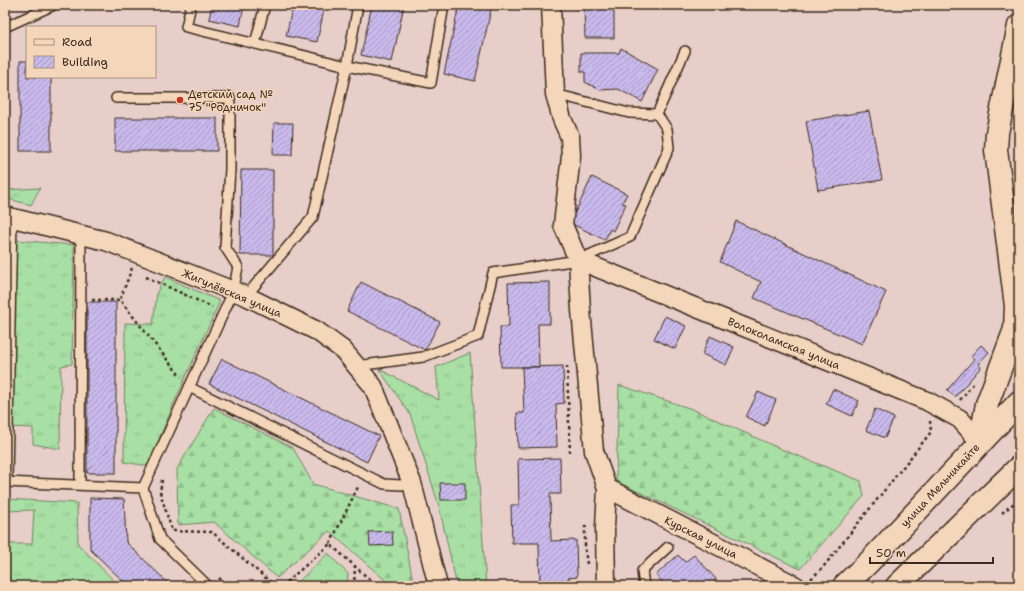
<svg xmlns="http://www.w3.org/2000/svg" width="1024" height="591" font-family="'Shantell Sans',sans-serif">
<defs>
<pattern id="grass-tufts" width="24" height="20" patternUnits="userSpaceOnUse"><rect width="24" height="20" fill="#a7dfa4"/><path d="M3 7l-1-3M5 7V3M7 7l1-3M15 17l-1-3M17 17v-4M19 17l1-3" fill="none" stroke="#91c08d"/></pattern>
<pattern id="forest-firs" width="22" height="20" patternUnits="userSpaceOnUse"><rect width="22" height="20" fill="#a7dfa4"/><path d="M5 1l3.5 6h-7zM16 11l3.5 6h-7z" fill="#91c08d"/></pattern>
<pattern id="building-hatch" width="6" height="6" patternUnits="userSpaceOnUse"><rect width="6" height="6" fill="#c9baec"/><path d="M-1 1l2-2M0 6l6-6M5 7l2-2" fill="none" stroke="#a497bf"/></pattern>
</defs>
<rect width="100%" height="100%" fill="#e7cec9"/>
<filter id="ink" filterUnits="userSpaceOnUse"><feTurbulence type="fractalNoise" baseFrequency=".025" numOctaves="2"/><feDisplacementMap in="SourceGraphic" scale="8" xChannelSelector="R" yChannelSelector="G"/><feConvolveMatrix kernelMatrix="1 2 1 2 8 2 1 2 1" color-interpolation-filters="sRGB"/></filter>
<g filter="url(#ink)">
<path fill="url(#grass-tufts)" stroke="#718461" d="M40,188l-9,17 -26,-7v-8z
M15,240l59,5 -2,119 -11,2 -1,83 -27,-5v-16l-23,-1z
M165,277l55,24 -46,102 -26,63 -24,-4 1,-139 28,1 4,-32z
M470,353l16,233h-23l-7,-4 -17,-76 -29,-92 -31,-45 60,31 -3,-33z
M6,499l71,4 1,41 41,42h-110l-2,-42h25l2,-34 -28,1z
M328,553l20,21 -1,12h-53z"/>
<path fill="url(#forest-firs)" stroke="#718461" d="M619,385l73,24 89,40 80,32 3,15 -64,73 -184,-88z
M214,408l79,40 20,36 86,25 15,77h-22l-63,-55 -52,47 -63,-56 -36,3 -1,-56z"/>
<path fill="url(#building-hatch)" stroke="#3b2a1e" d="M212,5h32l-4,21 -31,-7z
M293,5h32l-8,37 -31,-6z
M372,5h32l-12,57 -31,-7z
M459,5h33l-17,76 -31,-7z
M584,5h30v33h-29z
M621,48l37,21 -16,33 -24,-13 -18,1 -15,-8v-10h-4v-19h38z
M20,61h7v16h24v74h-31z
M869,111l13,69 -64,10 -12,-69z
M115,118h102v33h-102z
M274,123h19l-1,32h-19z
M241,170h32v85h-33z
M592,177l35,17 -5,9 4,1 -13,27 -3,-2 -5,11 -35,-17z
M736,221l150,71 -24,52 -108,-46 7,-16 -41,-20z
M361,282l79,40 -15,28 -78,-39z
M550,282v42h-12l1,43h-38l-1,-40h9l-1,-44z
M87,302h29v171h-29z
M665,316l21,10 -11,23 -21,-10z
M710,336l24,11 -8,18 -24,-11z
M981,345l8,7 -11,12 3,3 -26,30 -8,-7 27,-31 -3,-3z
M222,359l157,77 -12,26 -158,-78z
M563,366l1,37 -8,1 1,43 -39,1 -1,-35h7l-2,-46z
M833,389l26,12 -7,15 -26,-12z
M758,392l18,8 -11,26 -19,-9z
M875,409l19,9 -9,20 -19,-8z
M560,458l1,36h-11l1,47 25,-1 1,37 -9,1v8h-33h5l-1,-43h-27l-1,-38h8l-1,-46z
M440,483h25v17h-24z
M90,498l34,1 2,43 45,44h-43l-38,-37z
M392,531l1,14 -23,1 -1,-14z
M678,555l7,7 9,-7 22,24 -6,7h-44l-10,-11z"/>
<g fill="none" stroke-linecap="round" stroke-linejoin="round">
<defs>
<path id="service" d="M191,5l-5,22 161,39 84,17 13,-78
M5,27l49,-22
M255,44l10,-39
M555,94l74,19 28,1
M116,98h114v71l-5,78 13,20 -5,25 -90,196 17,51 48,47
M246,296l67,-79 34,-151 11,-61
M357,366l66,-9 55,-21 15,-63 85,-13 52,-23 39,-89 -2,-19 -10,-15 28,-63
M189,387l195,97 17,1 11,-2
M5,482l138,6
M7,482l5,-264
M80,485l1,-250
M644,586l-2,-15 26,-24"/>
<path id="minor" d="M551,5l4,89 7,25 8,18 1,19 -8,69 15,35 3,50 13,141 13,37 -2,39 1,59
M5,216l101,25 140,55 71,35 26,19 30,36 39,97 26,103
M578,260l349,141 33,18 20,23
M607,488l189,98"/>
<path id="secondary" d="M980,442l7,-38 28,-75 1,-23 -20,-156 1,-17 22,-107
M844,586l25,-24 150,-160
M897,586l122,-119"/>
</defs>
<use href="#service" stroke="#3b2a1e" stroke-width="12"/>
<use href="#minor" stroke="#3b2a1e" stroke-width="21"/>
<use href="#secondary" stroke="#3b2a1e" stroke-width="25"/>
<path stroke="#3b2a1e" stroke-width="2.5" stroke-dasharray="3 3" stroke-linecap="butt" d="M1007,12l1,-7
M132,268l-12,32 61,77
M146,277l66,30
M92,300h28
M567,366l3,86
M960,400l13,-16
M162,480l-2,12 12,39 40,1 63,54
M1002,513l17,-14
M330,544l29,-59
M587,564l-2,-14v-23l3,-1
M219,578l8,8
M811,579l13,-13 107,-134 -1,-11
M282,586l48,-42 47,42
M354,586l1,-19"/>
<use href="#service" stroke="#f4d7ba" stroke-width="9"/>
<use href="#minor" stroke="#f4d7ba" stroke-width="18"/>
<use href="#secondary" stroke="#f4d7ba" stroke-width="22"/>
</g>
</g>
<circle fill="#c8321e" stroke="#f4d7ba" stroke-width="1.5" cx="180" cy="100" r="4"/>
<g text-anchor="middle" stroke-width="3" stroke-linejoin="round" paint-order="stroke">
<g font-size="11" fill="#3b2a1e" stroke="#f4d7ba" text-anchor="start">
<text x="188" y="98">Детский сад №<tspan x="188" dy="13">75 "Родничок"</tspan></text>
</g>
<g font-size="11" fill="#3b2a1e" stroke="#f4d7ba">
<text transform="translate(232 293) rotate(23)" y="4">Жигулёвская улица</text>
<text transform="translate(784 343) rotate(22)" y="4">Волоколамская улица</text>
<text transform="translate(940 485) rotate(-47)" y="4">улица Мельникайте</text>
<text transform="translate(701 537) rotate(27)" y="4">Курская улица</text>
</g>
</g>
<rect width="1024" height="591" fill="none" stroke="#f4d7ba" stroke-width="20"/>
<rect x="10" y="10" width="1004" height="571" fill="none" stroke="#3b2a1e" stroke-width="1.5" filter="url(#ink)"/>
<rect x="26" y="26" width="130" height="52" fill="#f4d7ba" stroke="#aa927c"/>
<rect x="34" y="39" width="20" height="6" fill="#f4d7ba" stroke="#aa927c"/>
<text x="62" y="46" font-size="12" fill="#3b2a1e">Road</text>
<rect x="34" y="56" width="20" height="12" fill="url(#building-hatch)" stroke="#aa927c"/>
<text x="62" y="66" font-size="12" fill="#3b2a1e">Building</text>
<path d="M870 557v6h123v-6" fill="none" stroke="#3b2a1e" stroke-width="2"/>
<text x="876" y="557" font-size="12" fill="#3b2a1e" stroke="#f4d7ba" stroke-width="3" paint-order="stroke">50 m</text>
</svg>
